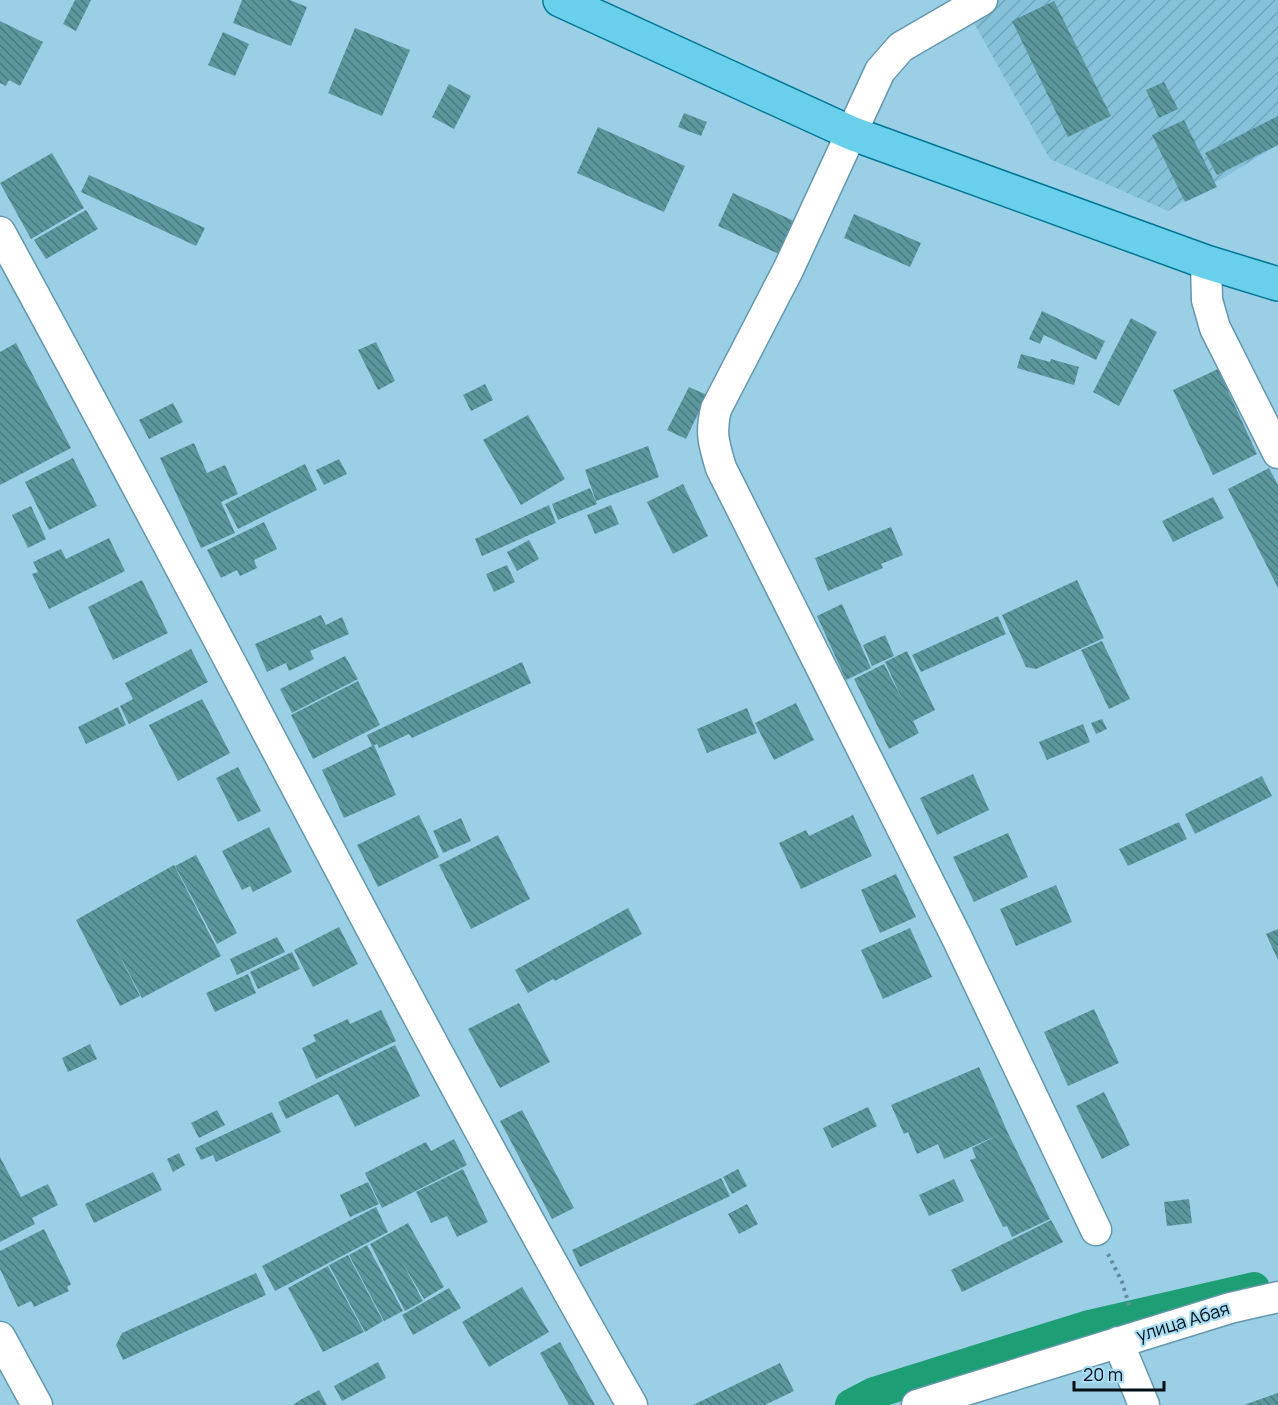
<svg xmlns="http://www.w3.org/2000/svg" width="1278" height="1405" font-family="Manrope,sans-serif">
<defs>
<pattern id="industrial-furrows" width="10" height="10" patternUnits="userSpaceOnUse" patternTransform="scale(1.5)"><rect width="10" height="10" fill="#85c2da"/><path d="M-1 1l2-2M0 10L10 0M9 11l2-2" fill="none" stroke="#71a6ba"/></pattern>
<pattern id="building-back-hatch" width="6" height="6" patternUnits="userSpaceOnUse" patternTransform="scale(1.5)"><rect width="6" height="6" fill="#5c979e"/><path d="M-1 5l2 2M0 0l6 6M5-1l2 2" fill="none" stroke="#4a7a80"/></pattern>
</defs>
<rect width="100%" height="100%" fill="#9acfe5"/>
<path fill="url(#industrial-furrows)" d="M961,0h317v145l-110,66 -118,-52z"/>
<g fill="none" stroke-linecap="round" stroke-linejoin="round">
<path stroke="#1d9e74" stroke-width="32" d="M851,1405l23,-12 215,-67 165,-38"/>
</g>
<path fill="url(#building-back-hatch)" d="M75,0h16l-15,31 -13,-7z
M242,0h48l17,7 -16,39 -58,-23z
M1054,1l57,115 -43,21 -56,-116z
M0,21l43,21 -23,44 -11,-6 -3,6 -6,-3z
M355,28l55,22 -28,66 -54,-23z
M223,32l26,12 -14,32 -27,-11z
M1164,82l14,27 -19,9 -13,-28z
M449,84l22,12 -17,33 -22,-12z
M684,113l23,9 -6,14 -23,-9z
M1278,116v29l-61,30 -12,-22z
M1184,120l33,67 -32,15 -33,-67z
M598,127l87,39 -21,46 -87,-39z
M52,153l32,55 -53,31 -31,-56z
M89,175l116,53 -9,18 -115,-54z
M733,193l63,29 -15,33 -63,-29z
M86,210l12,19 -52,30 -12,-19z
M854,214l67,29 -11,24 -66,-29z
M1042,311l63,30 -9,19 -52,-25 -4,9 -11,-5z
M1131,318l26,14 -38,74 -26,-14z
M376,342l19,39 -17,9 -20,-40z
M16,343l55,105 -71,37v-133z
M1021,354l29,8 1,-3 28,8 -5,18 -57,-17z
M1218,369l39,85 -44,21 -40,-85z
M485,384l8,16 -22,11 -8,-16z
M689,387l18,8 -21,44 -19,-9z
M173,403l10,19 -34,17 -10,-19z
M528,415l37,64 -44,26 -38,-65z
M194,443l13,30 18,-8 13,29 -17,8 14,31 -34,15 -41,-90z
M648,446l11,31 -63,24 -11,-31z
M73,458l24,48 -48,24 -24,-48z
M339,459l8,15 -23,11 -8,-15z
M305,464l12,26 -79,39 -13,-25z
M1269,468l9,17v103l-50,-99z
M683,484l25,52 -35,18 -26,-52z
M590,488l7,16 -39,16 -6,-16z
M1213,497l11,21 -51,24 -11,-21z
M549,505l7,18 -74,33 -7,-17z
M611,505l8,19 -24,10 -8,-19z
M31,506l15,33 -18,9 -16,-33z
M264,522l13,27 -23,11 3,8 -17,8 -3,-6 -16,8 -14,-28z
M891,527l12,28 -22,9 2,4 -55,23 -13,-33z
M109,538l16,33 -76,38 -17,-35 6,-2 -5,-10 28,-13 5,10z
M529,540l10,19 -22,12 -10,-19z
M507,565l8,17 -21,10 -8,-18z
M142,580l26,53 -55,27 -25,-53z
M1077,580l27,58 -68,31 -10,-2 -24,-52z
M842,604l29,64 -25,12 -29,-64z
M321,615l5,10 16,-8 7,17 -39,17 4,8 -25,12 -3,-8 -19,9 -12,-28z
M998,616l8,18 -85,38 -9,-17z
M885,635l9,21 -22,10 -9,-21z
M1102,641l28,58 -21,10 -28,-59z
M191,649l17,33 -79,42 -9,-18 13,-7 -8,-16z
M907,651l28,59 -22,11 6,12 -30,16 -35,-70 30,-15 18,35 -17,-37z
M345,656l13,23 -66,34 -12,-24z
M522,662l9,21 -119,55 -3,-4 -30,14 -2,-4 -5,2 -5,-11z
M358,681l22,44 -67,34 -22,-44z
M202,699l28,54 -52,28 -29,-56z
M796,703l18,37 -40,20 -19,-37z
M118,707l8,18 -40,19 -8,-17z
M747,708l10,25 -50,20 -10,-24z
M1102,719l5,10 -11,5 -5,-11z
M1083,724l7,18 -43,18 -8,-18z
M374,745l22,50 -52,23 -22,-48z
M238,767l23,44 -23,11 -22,-44z
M973,774l16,36 -52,25 -17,-37z
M1262,776l10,20 -77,38 -10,-20z
M419,815l20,42 -61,30 -21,-42z
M853,815l19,41 -71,33 -22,-46 27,-13 3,6z
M461,818l10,23 -28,12 -10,-22z
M1179,822l8,17 -59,27 -9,-17z
M269,827l23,45 -39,20 -3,-6 -8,4 -20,-39z
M1008,833l20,44 -54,25 -21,-45z
M498,835l32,64 -59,30 -32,-64z
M196,855l41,78 -20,11 -42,-78z
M174,865l47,91 -79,42 -32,-61 30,59 -20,10 -44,-86z
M896,874l20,43 -36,16 -19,-43z
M1056,885l16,37 -56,24 -16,-37z
M628,908l14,26 -87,47 -2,-2 -25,14 -13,-23z
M339,927l19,37 -45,23 -19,-37z
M910,928l22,49 -49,22 -22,-49z
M1278,929v31l-12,-26z
M277,937l8,15 -48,23 -7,-16z
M292,952l8,17 -42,20 -8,-17z
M248,974l8,19 -41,19 -9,-19z
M519,1003l31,59 -50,26 -32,-59z
M1094,1009l25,54 -51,23 -24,-54z
M381,1010l15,31 -80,38 -14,-31 14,-7 -3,-6 35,-16 2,5z
M90,1044l7,15 -29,13 -6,-14z
M395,1045l25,51 -65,31 -17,-33 -52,25 -8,-17z
M979,1067l28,64 43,88 -38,18 -5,-11 -4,1 -33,-67 6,-2 -4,-10 26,-13 -54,24 -6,-15 -21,10 -9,-22 -4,2 -13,-29z
M1104,1092l26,53 -28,14 -26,-53z
M868,1107l9,19 -45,22 -9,-20z
M217,1110l8,15 -26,13 -8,-15z
M522,1110l52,98 -22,11 -52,-98z
M272,1112l9,20 -65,30 -3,-7 -12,5 -6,-12z
M454,1139l13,26 -85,43 -17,-35 61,-31 5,9z
M179,1153l6,12 -12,7 -6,-13z
M0,1157l21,40 27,-13 10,21 -26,13 3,6 -35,18z
M463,1169l25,53 -31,15 -10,-21 -16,7 -15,-31z
M738,1169l9,17 -15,8 -9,-17z
M153,1172l9,18 -68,33 -9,-19z
M721,1178l9,18 -150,71 -8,-17z
M954,1179l10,22 -35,15 -10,-21z
M368,1182l11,22 -29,13 -10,-22z
M1189,1199l3,24 -25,3 -3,-24z
M747,1204l11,20 -19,10 -11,-20z
M376,1207l12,25 -113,59 -13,-25z
M1051,1220l12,22 -101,50 -11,-22z
M408,1223l36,64 -20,12 -22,-37 21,39 -18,10 -35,-67z
M44,1229l27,55 -4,3 2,4 -35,16 -3,-6 -13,6 -18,-38v-18z
M367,1245l36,66 -19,10 -35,-66z
M348,1255l35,66 -18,11 -36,-67z
M328,1266l36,66 -41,20 -35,-64z
M256,1273l10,22 -143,65 -7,-15 6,-12z
M522,1287l27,45 -60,35 -27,-45z
M449,1288l12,20 -48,27 -11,-20z
M560,1342l35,63h-26l-29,-52z
M378,1362l8,16 -44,23 -8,-15z
M780,1363l14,28 -29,14h-72z
M319,1390l8,15h-34l7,-5z
M1278,1393v12h-34z"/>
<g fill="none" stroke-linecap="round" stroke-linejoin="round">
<defs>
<path id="minor" d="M982,0l-81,47 -21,24 -92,199 -72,139c-6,25 -2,35 5,59l236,470 139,292
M0,232c214,390 412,787 632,1173
M1206,262l1,38 8,28 63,125
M0,1337l37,68
M1118,1342l26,63
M917,1405l313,-97 48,-11"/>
<path id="major" d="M560,0l291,133 355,129 72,22"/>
</defs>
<use href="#minor" stroke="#6497ac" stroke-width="33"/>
<use href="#major" stroke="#037797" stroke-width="36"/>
<path stroke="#658c9d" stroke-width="4" stroke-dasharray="3 4.5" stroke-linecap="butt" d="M1108,1254l14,28 8,26"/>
<use href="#minor" stroke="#fff" stroke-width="30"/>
<use href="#major" stroke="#69cfeb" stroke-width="33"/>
</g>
<g text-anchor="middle" stroke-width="4.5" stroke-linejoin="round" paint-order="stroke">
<g font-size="18" fill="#000f16" stroke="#a7dcf2">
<text transform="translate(1183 1322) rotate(-17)" y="6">улица Абая</text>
</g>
</g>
<path d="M1074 1381v9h90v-9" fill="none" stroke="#000f16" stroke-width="3"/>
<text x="1083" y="1381" font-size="18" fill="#000f16" stroke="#a7dcf2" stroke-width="4.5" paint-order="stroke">20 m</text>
</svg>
